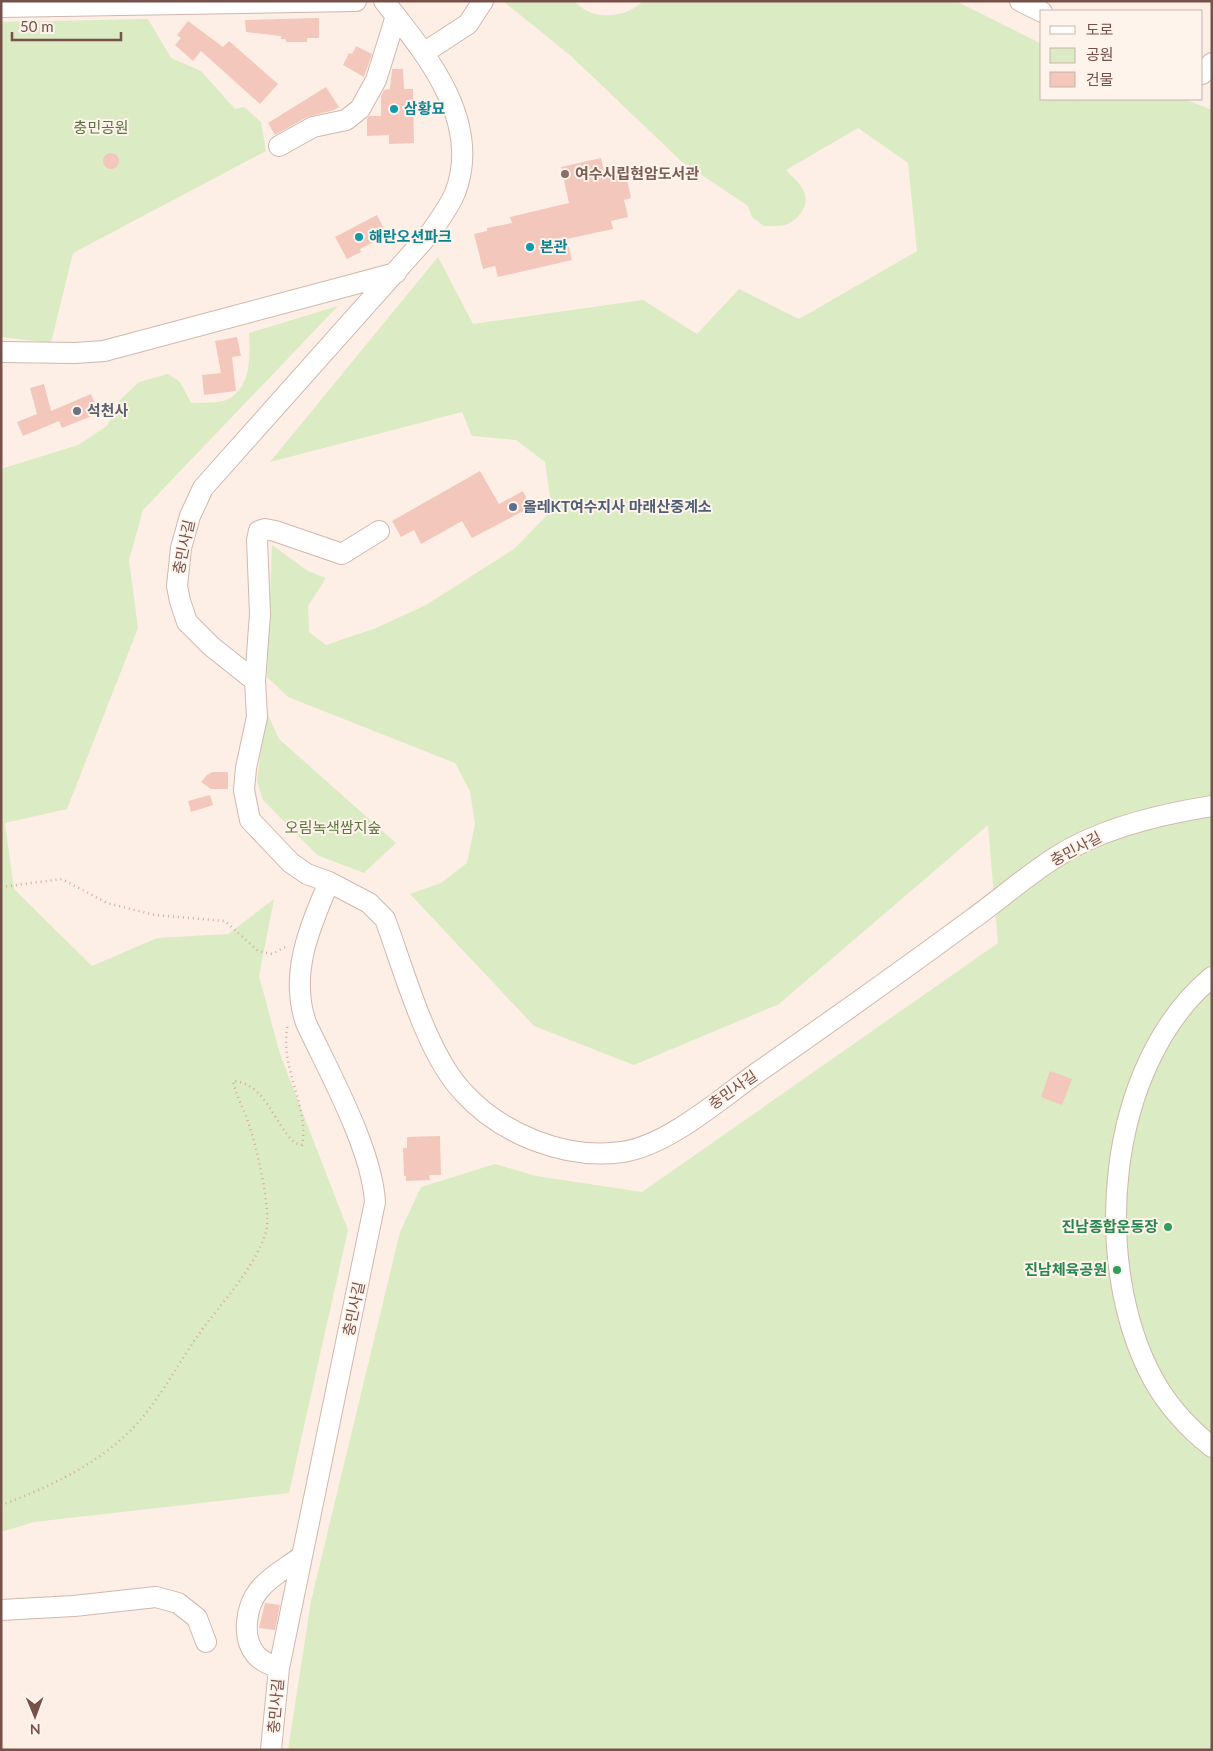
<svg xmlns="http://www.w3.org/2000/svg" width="1213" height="1751" font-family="Lato,'Noto Sans KR',sans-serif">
<rect width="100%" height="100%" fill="#fdefe5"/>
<path fill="#dbebc3" d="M503,1h72c16,21 52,17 68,0h313l86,43v55h142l28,11v1640h-924l23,-149 89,-369 21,-45 74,-23 41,12 106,16 356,-249 -10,-118 -209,179 -145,61 -100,-39 -124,-132 31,-11 26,-20 8,-39 -5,-33 -15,-28 -167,-66 -21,-20 5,-132 36,26 18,7 -18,28 1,26 17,13 50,-17 50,-23 88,-56 38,-39 -7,-48 -29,-22 -44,-4 -10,-24 -192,50 168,-205 35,67 170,-24 54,34 42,-45 60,30 118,-68 -9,-88 -50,-35 -72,42c7,8 16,14 19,25 4,11 -7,24 -17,29 -7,3 -16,2 -24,2l-12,-9 -4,-11 -67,-45 -110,-105z
M148,19l23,39 30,13 34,38 9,-2 17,15 5,29 -193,102 -22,90 -50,-6v-315z
M338,306l-195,204 -14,50 9,68 -71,181 -62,14 9,66 78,77 65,-28 71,-4 46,-35 -15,77 21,78 68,176 -59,263 -255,29 -33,10v-1063l77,-24 29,-19 13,-26 19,-18 29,-8 12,8 11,21c10,-1 26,1 35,-3 26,-11 24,-44 23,-67z
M266,711l13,28 117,104 -32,30 -47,-18 -54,-55 -6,-19z"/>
<path fill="#f3c7bc" d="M319,18v20h-12v4h-21v-3h-5v-3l-35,-4 -1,-12z
M188,21l35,26 6,-6 49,43 -18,20 -59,-53 -8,10 -18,-16 6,-7 -4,-3z
M356,46l16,8 -8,23 -21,-12 6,-12 3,1z
M392,69h11l1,20h9l1,54 -25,1v-9l-22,1v-17l2,-3h12v-20l3,-6 6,-1z
M326,87l13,20 -5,3 -27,7 -32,18 -7,-12z
M103 161a8 8 0 1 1 16 0a8 8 0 1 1-16 0Z
M601,158l3,13 20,-5 7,32 -7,2 4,17 -17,4 2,8 -46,10 5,21 -74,17 -3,-11 -12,3 -9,-35 13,-3v-3l25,-5 -2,-6 59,-14 -8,-36z
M377,215l10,20 -27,14 1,3 -14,7 -12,-22z
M237,337l4,19 -9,1 4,34 -32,4 -2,-20 19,-2 -6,-32z
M44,384l7,27 40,-17 8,19 -37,15 -3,-7 -36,15 -6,-14 20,-8 -7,-26z
M480,471l19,33 24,-13 8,16 -59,31 -10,-17 -41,23 -7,-14 -13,7 -9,-16z
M213,772h15v17h-17l-10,-7 6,-7z
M210,795l3,10 -22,7 -3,-11z
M1050,1071l22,8 -10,26 -21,-8z
M440,1136l1,39h-12l1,5 -24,1v-5h-2l-1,-28h4v-11z
M265,1603l15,2 -5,25 -16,-2z"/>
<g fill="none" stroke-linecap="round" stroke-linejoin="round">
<defs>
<path id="minor" d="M384,1c41,52 99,120 71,192 -6,14 -15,26 -24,39l-228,256 -13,28 -9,32 -4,38 3,15 7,21 24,24 44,35 2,36 -11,51 -2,22 6,30 41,43 16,11 22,8 40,21 16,16c19,51 41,134 78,173 38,42 102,68 159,60 44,-6 96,-51 132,-77 73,-51 145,-102 217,-155 28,-20 55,-44 85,-63 43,-28 105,-43 156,-51
M1020,1l22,11
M1,7l355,-6
M425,52l43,-28 15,-23
M1202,74l10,-11
M279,146l34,-19 33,-7 14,-11 16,-29 20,-64
M1,352l74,1 29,-2 292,-78
M255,681l5,-67 -3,-74 2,-9 6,-2 10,2 67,23 37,-23
M1212,977c-106,88 -122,285 -59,402 15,27 35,49 59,68
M1,1610l73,-4 82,-9 22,6 19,15 9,24
M279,1668c-8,-3 -17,-6 -23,-13 -15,-17 -10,-49 3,-65 11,-14 29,-23 43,-34
M271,1750l8,-82 96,-466c-3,-53 -46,-130 -69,-179 -17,-50 4,-96 23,-141"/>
</defs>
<use href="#minor" stroke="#d1b7ad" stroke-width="22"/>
<path stroke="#d8aa9f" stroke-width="2.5" stroke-dasharray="1 4" stroke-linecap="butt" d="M1,887l61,-8 45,24 48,12 70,6 33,30 14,3 15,-8
M1,1505c44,-16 91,-38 125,-70 32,-30 52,-73 78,-108 22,-29 51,-60 62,-95 6,-23 -11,-93 -20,-116 -5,-12 -10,-22 -13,-35 37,1 47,63 69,64 8,-39 -24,-78 -14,-122"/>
<use href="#minor" stroke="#fff" stroke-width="20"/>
</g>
<g fill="#0f9aa8" stroke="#fff4ec" stroke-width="2">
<circle cx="394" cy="109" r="5"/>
<circle cx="359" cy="237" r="5"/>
<circle cx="530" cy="247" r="5"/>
</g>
<circle fill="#8d6e63" stroke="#fff4ec" stroke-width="2" cx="565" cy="174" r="5"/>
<circle fill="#6b7280" stroke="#fff4ec" stroke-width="2" cx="77" cy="411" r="5"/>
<circle fill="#5c6f8a" stroke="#fff4ec" stroke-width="2" cx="513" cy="507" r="5"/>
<g fill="#2e9e5b" stroke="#fff4ec" stroke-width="2">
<circle cx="1168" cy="1227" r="5"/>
<circle cx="1117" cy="1270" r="5"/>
</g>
<g text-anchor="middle" stroke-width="4" stroke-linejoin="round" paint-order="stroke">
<g font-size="15" font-weight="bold" fill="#0d838f" stroke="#fff4ec" text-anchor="start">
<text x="404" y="114">삼황묘</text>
<text x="369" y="242">해란오션파크</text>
<text x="540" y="252">본관</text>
</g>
<g font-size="15" fill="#5a763e" stroke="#fff4ec">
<text x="101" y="133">충민공원</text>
<text x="333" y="833">오림녹색쌈지숲</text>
</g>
<g font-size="15" font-weight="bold" fill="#785e54" stroke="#fff4ec" text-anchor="start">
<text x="575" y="179">여수시립현암도서관</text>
</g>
<g font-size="15" font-weight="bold" fill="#5b616d" stroke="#fff4ec" text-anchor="start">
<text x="87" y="416">석천사</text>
</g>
<g font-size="15" font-weight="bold" fill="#4e5e75" stroke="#fff4ec" text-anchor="start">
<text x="523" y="512">올레KT여수지사 마래산중계소</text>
</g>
<g font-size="15" fill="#765149" stroke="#fff4ec">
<text transform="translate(184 547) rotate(-78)" y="5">충민사길</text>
<text transform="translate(1076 849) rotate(-28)" y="5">충민사길</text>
<text transform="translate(733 1090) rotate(-35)" y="5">충민사길</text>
<text transform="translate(354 1309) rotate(-78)" y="5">충민사길</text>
<text transform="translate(276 1706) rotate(-85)" y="5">충민사길</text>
</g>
<g font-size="15" font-weight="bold" fill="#27864d" stroke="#fff4ec" text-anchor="end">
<text x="1158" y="1232">진남종합운동장</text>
<text x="1107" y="1275">진남체육공원</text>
</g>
</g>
<rect width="1213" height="1751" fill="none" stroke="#765149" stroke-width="5"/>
<rect x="1040" y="10" width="162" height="90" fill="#fff4ec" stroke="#c8b3ab"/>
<rect x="1050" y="26" width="25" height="8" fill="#ffffff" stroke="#c8b3ab"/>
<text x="1086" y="35" font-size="15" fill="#765149">도로</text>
<rect x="1050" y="48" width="25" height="15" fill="#dbebc3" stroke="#c8b3ab"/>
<text x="1086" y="60" font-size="15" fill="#765149">공원</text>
<rect x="1050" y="72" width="25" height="15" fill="#f3c7bc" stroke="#c8b3ab"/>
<text x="1086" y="85" font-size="15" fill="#765149">건물</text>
<g transform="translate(35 1716) rotate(179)" stroke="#fff4ec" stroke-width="4" paint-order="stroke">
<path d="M0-4L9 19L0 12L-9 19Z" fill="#765149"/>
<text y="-8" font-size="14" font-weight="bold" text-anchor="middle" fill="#765149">N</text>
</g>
<path d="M12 32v8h109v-8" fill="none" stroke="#765149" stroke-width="2.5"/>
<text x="20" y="32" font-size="15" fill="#765149" stroke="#fff4ec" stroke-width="4" paint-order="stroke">50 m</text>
</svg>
